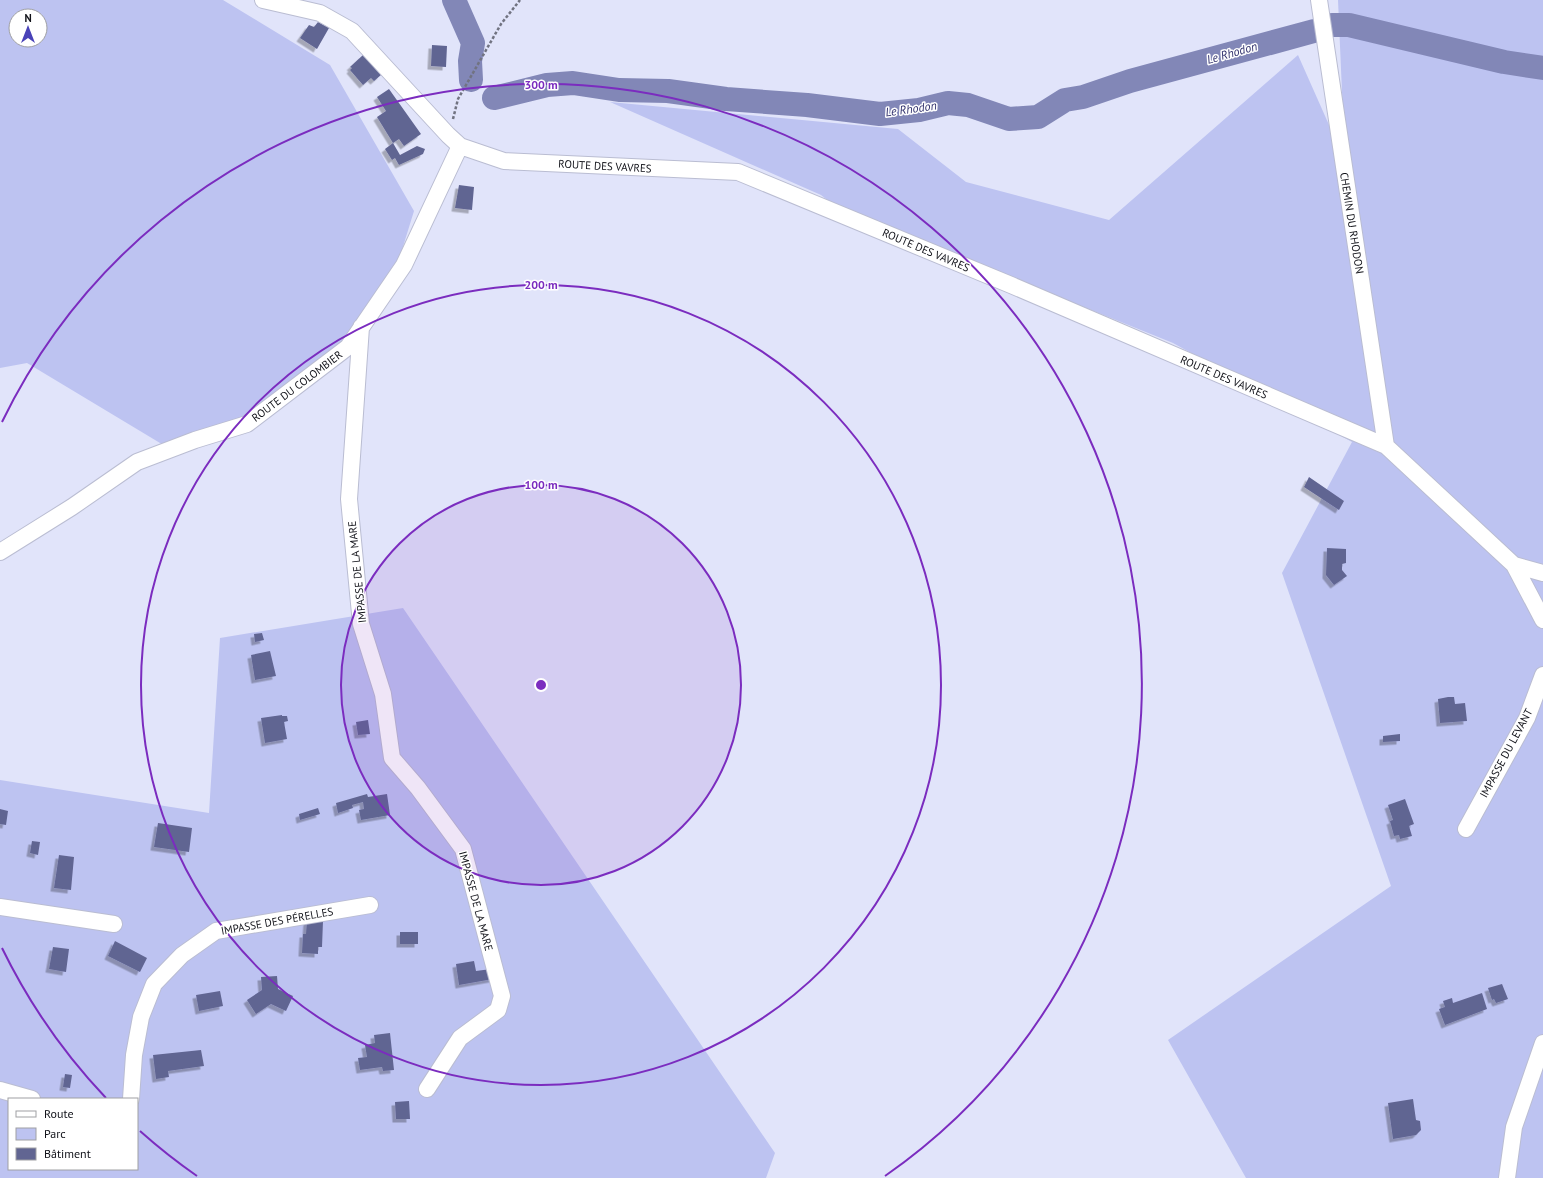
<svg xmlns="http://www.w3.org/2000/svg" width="1543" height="1178" font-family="'PT Sans',sans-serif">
<defs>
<filter id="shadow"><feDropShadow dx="-3.5" dy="3.5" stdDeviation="0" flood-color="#0004"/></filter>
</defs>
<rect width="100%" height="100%" fill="#e1e4fa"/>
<path fill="#bdc3f1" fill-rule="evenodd" d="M0,0h223l107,65 84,146 -21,68 -91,111 -92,42 -45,14 -138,-83 -27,5zM16,16h24v24h-24z
M1338,0h205v1178h-297l-78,-138 223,-154 -109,-313 70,-131 -179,-99 -337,-136 -15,-12 -211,-93 288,27 68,53 143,38 189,-165 47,106z
M403,608l372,545 -9,25h-766v-398l209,33 11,-175zM9,1099h128v70h-128z"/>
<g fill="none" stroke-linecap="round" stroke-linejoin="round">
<path stroke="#8287b7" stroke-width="24" d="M454,0l19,43 -3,18 1,19
M1332,25h17l155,37 39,6
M494,98l53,-13 26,-2 46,7 49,1 58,8 81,6 73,9 39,-4 29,-7 20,2 41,14 29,-2 27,-17 18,-3 47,-16 184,-50"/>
</g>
<path fill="#616592" filter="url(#shadow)" d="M318,22l11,6 -12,21 -17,-11 9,-13 5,2z
M432,45l15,1 -1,21 -15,-1z
M363,55l18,20 -7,6 -3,-3 -8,7 -13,-15 2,-2 -2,-1z
M389,89l32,45 -17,12 -5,-7 -6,4 -16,-26 9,-6 -9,-14z
M393,143l7,12 17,-9 8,3 -2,5 -24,11 -4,-7 -3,2 -7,-11z
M459,185l15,2 -2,23 -17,-2z
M1309,477l35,24 -5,9 -35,-23z
M1327,548l19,1v14l-4,1v6l5,6 -13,9 -8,-10z
M262,633l2,7 -9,2 -1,-8z
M270,651l6,25 -21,4 -4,-25z
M1448,697h6l1,7 10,-1 2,18 -27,2 -2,-24z
M282,715v1h5l1,5 -4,1 3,17 -22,4 -4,-25z
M368,720l2,14 -12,1 -2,-13z
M1400,734v7l-17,1v-6z
M367,794l1,3 19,-3 3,21 -29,5 -2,-10 5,-1 -1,-7 -11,3 1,3 -15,5 -2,-10z
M1405,799l9,25 -5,2 3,10 -12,3 -1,-4 -5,1 -4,-15 3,-1 -5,-15z
M318,808l2,6 -20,6 -1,-6z
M0,809l8,2 -2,14 -6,-1z
M158,823l34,5 -3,24 -35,-5z
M32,841l8,1 -2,13 -8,-2z
M59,855l15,2 -3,33 -17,-2z
M307,920l16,1 -1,26h-4v7l-16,-1 1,-19h3z
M400,932h18v12h-18z
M115,941l32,17 -7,14 -32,-16z
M53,947l16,2 -3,23 -17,-3z
M474,961l2,10 15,-2 2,10 -34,6 -3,-21z
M277,976l1,13 15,7 -7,15 -15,-7 -15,10 -9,-14 15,-10 -1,-13z
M1502,984l6,15 -12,4 -2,-4 -2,1 -4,-12z
M220,991l3,15 -24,5 -3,-16z
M1482,993l5,16 -42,16 -6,-16 6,-2 -2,-6 9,-3 1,5z
M390,1033l4,37 -11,1 -1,-4 -22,3 -2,-12 9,-1 -2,-12 10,-2 -1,-8z
M201,1050l3,16 -36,5 1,6 -13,2 -3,-24z
M65,1074l7,1 -2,13 -7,-1z
M1413,1099l3,21 4,1 1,9 -5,5 -23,4 -5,-36z
M409,1101l1,18h-14l-1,-17z"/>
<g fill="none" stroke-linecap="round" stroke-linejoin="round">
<defs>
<path id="minor" d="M263,0l57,13 32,18 96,104 12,11 44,15 234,11 273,113 375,161 128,119 29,55
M1319,0l67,446
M361,327l-12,172 12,125 22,70 9,64 26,30 45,61 39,147 -4,14 -38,28 -33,51
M0,552l72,-45 65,-45 58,-22 52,-16 101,-77 56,-82 56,-119
M1514,565l29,8
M1466,829l61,-111 16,-43
M0,907l114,17
M0,1090l32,9
M131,1099l3,-44 7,-38 13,-33 28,-29 34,-24 154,-26
M1507,1178l7,-51 29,-84"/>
</defs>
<use href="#minor" stroke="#babdd2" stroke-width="18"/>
<path stroke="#717381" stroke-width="2.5" stroke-dasharray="3 2" stroke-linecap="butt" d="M453,119l5,-20 43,-75 19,-24"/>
<use href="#minor" stroke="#fff" stroke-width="16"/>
</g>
<circle cx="541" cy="685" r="200" fill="#7b2cbf" fill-opacity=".12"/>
<g fill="none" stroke="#7b2cbf" stroke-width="2">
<circle cx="541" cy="685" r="200"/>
<circle cx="541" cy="685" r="400"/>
<path d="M197 1176A600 600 0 0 1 140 1131M106 1098A600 600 0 0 1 2 948M2 422A600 600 0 1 1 885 1176"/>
</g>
<g text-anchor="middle" stroke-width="3" stroke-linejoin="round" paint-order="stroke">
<g font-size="11" fill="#101118" stroke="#fff">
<text transform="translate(605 166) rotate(3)" y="4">ROUTE DES VAVRES</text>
<text transform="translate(1352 223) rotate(81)" y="4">CHEMIN DU RHODON</text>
<text transform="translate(926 250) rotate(23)" y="4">ROUTE DES VAVRES</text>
<text transform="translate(1224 377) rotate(23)" y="4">ROUTE DES VAVRES</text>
<text transform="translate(297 386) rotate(-37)" y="4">ROUTE DU COLOMBIER</text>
<text transform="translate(357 572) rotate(-96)" y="4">IMPASSE DE LA MARE</text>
<text transform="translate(1506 753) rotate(-62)" y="4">IMPASSE DU LEVANT</text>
<text transform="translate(476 901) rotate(75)" y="4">IMPASSE DE LA MARE</text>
<text transform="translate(277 921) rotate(-10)" y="4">IMPASSE DES PÉRELLES</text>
</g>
<g font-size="12" font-style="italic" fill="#30306c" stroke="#fff">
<text transform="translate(1232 53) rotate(-16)" y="4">Le Rhodon</text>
<text transform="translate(911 109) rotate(-8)" y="4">Le Rhodon</text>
</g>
</g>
<circle cx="541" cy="685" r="6" fill="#7b2cbf" stroke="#fff" stroke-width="2"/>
<g font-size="12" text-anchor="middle" font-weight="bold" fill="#7b2cbf" stroke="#fff" stroke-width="3" stroke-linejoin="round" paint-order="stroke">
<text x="541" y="89">300 m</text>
<text x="541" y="289">200 m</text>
<text x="541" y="489">100 m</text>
</g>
<rect x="8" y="1098" width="130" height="72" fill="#ffffff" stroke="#9fa0a3"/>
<rect x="16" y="1111" width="20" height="6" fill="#ffffff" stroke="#9fa0a3"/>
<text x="44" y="1118" font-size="12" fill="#101118">Route</text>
<rect x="16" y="1128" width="20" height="12" fill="#bdc3f1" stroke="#9fa0a3"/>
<text x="44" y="1138" font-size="12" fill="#101118">Parc</text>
<rect x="16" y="1148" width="20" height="12" fill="#616592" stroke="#9fa0a3"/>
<text x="44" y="1158" font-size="12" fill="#101118">Bâtiment</text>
<g transform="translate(28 28)"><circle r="19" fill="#ffffff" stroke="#9fa0a3"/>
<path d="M0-3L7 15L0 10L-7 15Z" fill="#4942b8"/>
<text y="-6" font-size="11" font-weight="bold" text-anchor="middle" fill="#101118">N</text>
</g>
</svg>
